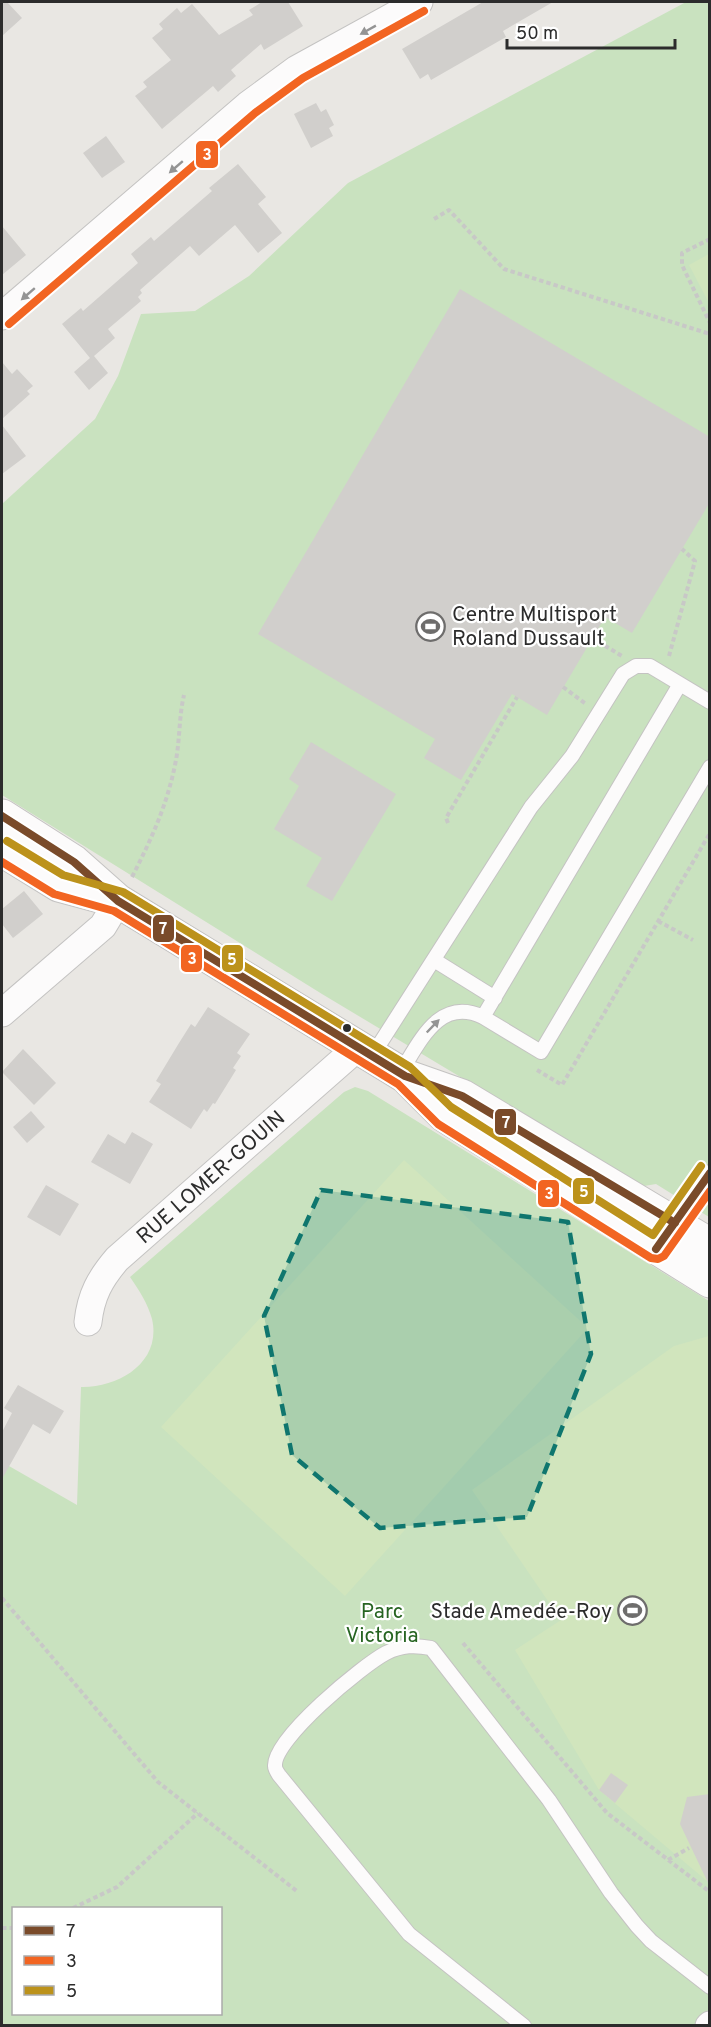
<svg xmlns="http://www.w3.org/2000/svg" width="711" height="2027" font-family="Overpass,sans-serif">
<rect width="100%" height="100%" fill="#e9e7e3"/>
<path fill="#c9e2bf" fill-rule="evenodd" d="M686,2h23v1215l-53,-33 -12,2 -7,-3 -315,-189 -320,-199v-291l93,-85 23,-43 23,-62 54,-3 54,-35 99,-93z
M355,1087l13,4 341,210v724h-707v-563l75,43 4,-118c38,1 81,-25 71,-68 -4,-15 -13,-29 -22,-42l214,-185zM14,1908h206v106h-206z"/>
<path fill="#d1e5bd" d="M709,254v49l-20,-38z
M404,1160l184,168 -243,268 -184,-169z
M709,1336v545h-2l-108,-91 -84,-140 46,-30 -89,-130 202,-144z"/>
<path fill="#d1cfcc" d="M2,2h5l15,16 -20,18z
M262,2h26l15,24 -39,24 -3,-6 -30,26 5,6 -18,16 -5,-6 -51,43 -27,-33 12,-9 -4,-5 28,-22 -19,-22 11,-9 -4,-5 18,-16 4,5 11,-9 27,31 34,-20 -4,-5z
M483,2h70l-50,29 3,6 -75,43 -3,-6 -8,5 -18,-30z
M316,103l5,9 5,-3 8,16 -5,3 4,8 -22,12 -17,-34z
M106,136l19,26 -23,16 -19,-25z
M238,164l28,33 -8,7 24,29 -24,20 -23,-28 -36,31 -9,-10 -50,44 2,3 -4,4 3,4 -33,28 7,9 -21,18 14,17 -19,17 -15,-18 16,-14 -28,-34 19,-16 2,3 55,-48 -7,-9 20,-17 3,4 58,-50 -3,-3z
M2,226l24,29 -24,20z
M460,289l250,148v65l-78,131 -27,-16 -58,98 -35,-21 -51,86 -37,-22 11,-19 -177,-105z
M2,362l10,12 5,-5 16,17 -6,5 3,3 -28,25z
M2,425l24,31 -24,18z
M311,742l85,52 -64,107 -26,-15 16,-28 -48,-29 25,-43 -10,-7z
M24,891l19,23 -30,24 -11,-14v-15z
M208,1007l42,27 -13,19 4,3 -8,12 3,2 -21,34 -2,-1 -6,9 -3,-3 -13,20 -42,-27 12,-18 -5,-3 23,-38 12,-19 4,3z
M23,1049l33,34 -22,22 -32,-33z
M31,1111l14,16 -18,16 -14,-16z
M132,1132l21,12 -23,40 -39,-22 17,-28 17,10z
M46,1185l33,19 -19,32 -33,-19z
M18,1385l46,26 -14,23 -17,-10 -31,55v-47l10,-19 -8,-5z
M611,1773l17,12 -13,18 -16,-13z
M710,1794v93l-30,-63 7,-27z"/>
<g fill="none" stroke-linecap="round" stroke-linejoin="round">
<defs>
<path id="lane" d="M680,684l-197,333 58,35 169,-285
M434,960l61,38
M372,1056l159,-249 41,-51 51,-82 13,-8h14l60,36
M400,1073c20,-31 39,-77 83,-56
M673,1225l37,-53
M524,2026l-115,-92 -130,-159c-2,-3 -4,-6 -4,-9 -2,-27 88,-101 111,-113 16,-8 29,-8 45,-5l118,152 62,93 26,33 14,15 59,46"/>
<g id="street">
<path d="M2,316l246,-211 49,-36 122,-67"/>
<path d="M2,1013l101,-87 15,-25"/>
<path id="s1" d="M88,1322c3,-27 12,-43 29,-63l241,-212"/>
<path d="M709,2026l1,-1"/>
</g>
<path id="secondary" d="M2,816l72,46 44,39 287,175 57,20 248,149
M2,850l57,35 52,14
M410,1081l34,34 266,166"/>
</defs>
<use href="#lane" stroke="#c4c3c2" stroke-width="16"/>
<use href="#street" stroke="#c4c3c2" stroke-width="29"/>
<use href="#secondary" stroke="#c4c3c2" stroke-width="35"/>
<path stroke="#c8c8c7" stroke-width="4" stroke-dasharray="4.5 3" stroke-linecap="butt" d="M434,219l15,-9 55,59 206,65
M710,239l-28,14v12l28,58
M592,638l30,18
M669,656l26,-95 -13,-12
M563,687l23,17
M448,823l-2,-5 71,-121
M132,877c20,-39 36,-74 44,-117 4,-22 3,-44 8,-65
M658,921l35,19
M537,1070l25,15 148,-252
M2,1598l156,184 140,110
M463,1643l144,170 103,79
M668,1860l21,-12
M73,1908l44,-21 81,-74
M2,1928h12"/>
<use href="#lane" stroke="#fcfbfb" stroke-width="14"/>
<use href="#street" stroke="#fcfbfb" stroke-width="27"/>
<use href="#secondary" stroke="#fcfbfb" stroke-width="33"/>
<defs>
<path id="bus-1" d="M2,816l72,46 44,39 287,175 57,20 213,127
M656,1249l54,-76"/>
<path id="bus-2" d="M9,324l246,-211 48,-35 121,-67
M2,862l52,32 60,17 284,173 40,40 213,134 7,1 6,-3 46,-65"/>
<path id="bus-3" d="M7,841l56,34 60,17 287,175 41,40 202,128 48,-69"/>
</defs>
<use href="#bus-1" stroke="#fff" stroke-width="12"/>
<use href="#bus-2" stroke="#fff" stroke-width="12"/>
<use href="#bus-3" stroke="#fff" stroke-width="12"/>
<use href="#bus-1" stroke="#7a4b2a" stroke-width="8"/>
<use href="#bus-2" stroke="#f26522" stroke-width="8"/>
<use href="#bus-3" stroke="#bc921b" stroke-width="8"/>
</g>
<defs><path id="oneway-solid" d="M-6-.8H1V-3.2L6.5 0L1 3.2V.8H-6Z" transform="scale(1.5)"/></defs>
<g fill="#949494">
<use href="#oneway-solid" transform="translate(368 30) rotate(151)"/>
<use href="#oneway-solid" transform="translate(176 167) rotate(139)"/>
<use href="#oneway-solid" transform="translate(28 294) rotate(139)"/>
<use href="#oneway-solid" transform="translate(433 1026) rotate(-46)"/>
</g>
<path fill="#0f766e" fill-opacity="0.2" stroke="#0f766e" stroke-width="4.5" stroke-dasharray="12 8" stroke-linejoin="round" d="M321,1190l247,32 23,132 -64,163 -147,11 -88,-73 -28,-139z"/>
<defs>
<symbol id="stadium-ring" viewBox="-11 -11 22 22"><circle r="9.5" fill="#fff" stroke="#6e6d6c" stroke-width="1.5"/><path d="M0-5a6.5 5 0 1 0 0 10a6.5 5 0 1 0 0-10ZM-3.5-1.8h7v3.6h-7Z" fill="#6e6d6c"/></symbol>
</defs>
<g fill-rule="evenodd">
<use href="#stadium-ring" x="414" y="610" width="33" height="33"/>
<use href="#stadium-ring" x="616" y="1594" width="33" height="33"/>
</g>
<circle fill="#2c2c2c" stroke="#fff" stroke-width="2" cx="347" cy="1028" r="5"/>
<g text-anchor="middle" stroke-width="4.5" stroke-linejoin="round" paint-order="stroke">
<g font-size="21" fill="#2c2c2c" stroke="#fff" text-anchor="start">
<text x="452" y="621">Centre Multisport<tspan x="452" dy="24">Roland Dussault</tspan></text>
<text x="612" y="1618" text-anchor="end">Stade Amedée-Roy</text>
</g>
<g font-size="21" fill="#2c2c2c" stroke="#fff">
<text dy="7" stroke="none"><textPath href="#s1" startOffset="195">RUE LOMER-GOUIN</textPath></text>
</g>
<g font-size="21" fill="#266421" stroke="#fff">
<text x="382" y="1618">Parc<tspan x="382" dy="24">Victoria</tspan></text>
</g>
</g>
<g stroke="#fff" stroke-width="2">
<rect x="195" y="140" width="24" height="29" rx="6" fill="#f26522"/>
<rect x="152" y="914" width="23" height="29" rx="6" fill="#7a4b2a"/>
<rect x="180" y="944" width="23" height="29" rx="6" fill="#f26522"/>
<rect x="221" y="944" width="23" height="29" rx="6" fill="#bc921b"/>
<rect x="494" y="1108" width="23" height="28" rx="6" fill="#7a4b2a"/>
<rect x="572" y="1177" width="23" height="28" rx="6" fill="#bc921b"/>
<rect x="537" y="1179" width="23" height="29" rx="6" fill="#f26522"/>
</g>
<g font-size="16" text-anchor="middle" font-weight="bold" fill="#fff">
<text x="207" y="160">3</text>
<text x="163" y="934">7</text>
<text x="192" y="964">3</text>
<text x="232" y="965">5</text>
<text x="506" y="1128">7</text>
<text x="584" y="1197">5</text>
<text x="549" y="1199">3</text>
</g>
<rect width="711" height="2027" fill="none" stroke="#2c2c2c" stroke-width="6"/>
<rect x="12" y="1907" width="210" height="108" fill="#ffffff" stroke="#ababab" stroke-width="1.5"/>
<rect x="24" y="1926" width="30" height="9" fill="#7a4b2a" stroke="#ababab" stroke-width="1.5"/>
<text x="66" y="1937" font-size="18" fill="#2c2c2c">7</text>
<rect x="24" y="1956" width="30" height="9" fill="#f26522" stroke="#ababab" stroke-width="1.5"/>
<text x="66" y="1967" font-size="18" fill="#2c2c2c">3</text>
<rect x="24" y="1986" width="30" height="9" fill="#bc921b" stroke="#ababab" stroke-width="1.5"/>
<text x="66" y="1997" font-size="18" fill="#2c2c2c">5</text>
<path d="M507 39v9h168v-9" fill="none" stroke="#2c2c2c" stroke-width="3"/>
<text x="516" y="39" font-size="18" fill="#2c2c2c" stroke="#ffffff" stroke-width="4.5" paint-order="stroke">50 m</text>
</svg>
